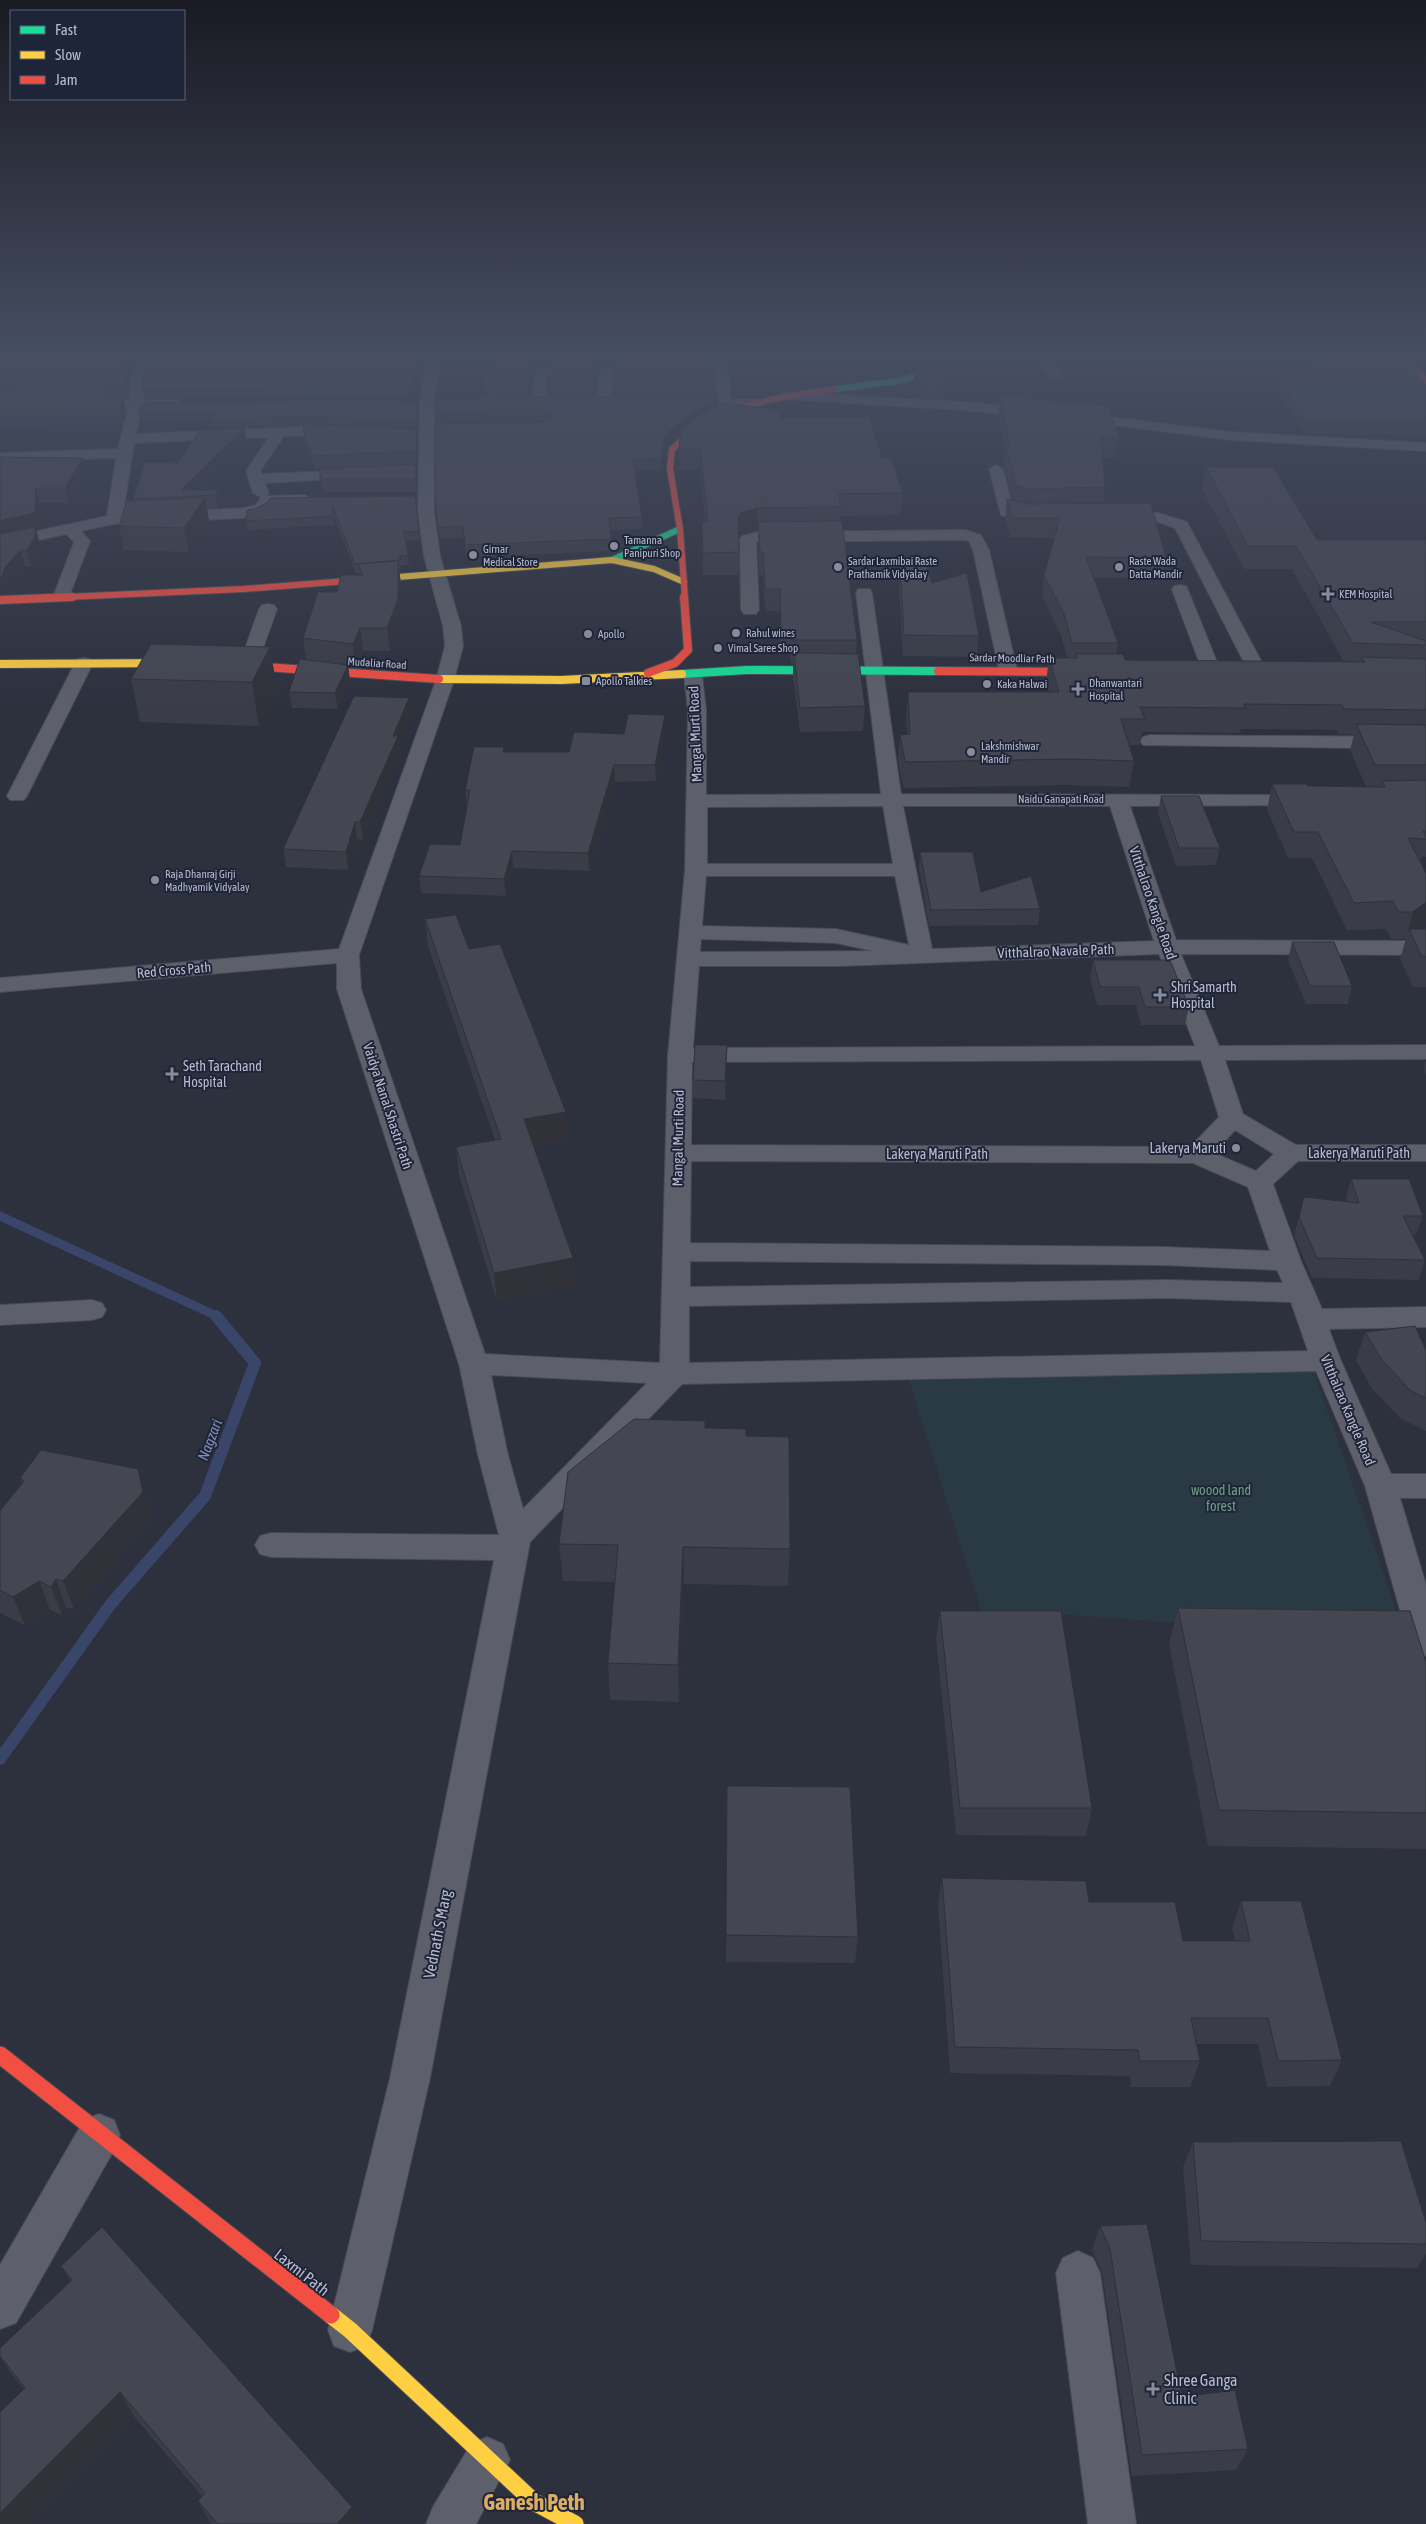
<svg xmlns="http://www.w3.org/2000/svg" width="1426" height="2524" font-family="'Asap Condensed',sans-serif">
<rect width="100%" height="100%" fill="#2d303d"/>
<path fill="#293a44" d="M1313,1369l93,270 -335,-24 -87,5 -75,-240z"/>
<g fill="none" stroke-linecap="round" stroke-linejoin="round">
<path stroke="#3a4669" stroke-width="9" d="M0,1216l219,101"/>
<path stroke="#3a4669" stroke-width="12" d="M0,1759l110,-154 95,-109 50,-133 -39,-47"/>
<defs>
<path id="street" d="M94,356h100l2,2 -7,4h-36l-9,19 -1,19h35l7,4 -7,4h-36l-6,26 163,-7 41,1 5,1 2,3 -2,3 -61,1 -24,35 2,3 94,-4 7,4 -7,4 -91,5 4,10 -3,3 39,-1 8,5 -8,5h-34l-3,6 -24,7 -130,6 -33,7 9,10 -21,56 -2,4h-12l-2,-4 21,-55 -8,-8 -66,15v-10l107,-23 9,-58 -116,3v-8l118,-4 10,-41h-41l-7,-4 7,-4h42l1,-19 10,-19h-41l-5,-1zM269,437l-23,34 7,22 8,4 -5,8 -12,3 -121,6 11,-71z
M428,356h13l-7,45v111l6,44 21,70 2,20 -9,34 -95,275 2,34 124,365 175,9 8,-308 17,-185 3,-160 -4,-35 3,-4h12l3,4 4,35v85l175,-1 -25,-201 2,-4h12l2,4 29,201 413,1 3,4 -3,4 -7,2 -177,1 46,134 250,1v14l-245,-1 38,92 207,-1v14l-201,1 18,54 53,31h130v16h-128l-25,23 28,77 21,48 104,-2v20l-97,2 12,32 50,113h35v24h-26l26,87v71l-12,-4 -5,-10 -44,-156 -49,-115 -634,13 -152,158 -100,536 -58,252 -6,16 -16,6 -16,-6 -6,-16 62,-252 104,-518 -223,-3 -11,-3 -5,-9 5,-9 11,-3 228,2 -21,-80 -19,-91 -122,-375v-26l-337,29v-14l339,-29 97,-269 9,-34 -2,-20 -19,-70 -6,-44 2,-111zM883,806l10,58h-186v-57zM903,806h207l44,135 -222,8zM706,876h189l14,69 -73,-16 -134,-3zM701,939l135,4 37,8 -173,1zM1159,954l36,92 -502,2 6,-82h141zM1201,1060l18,57 -29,30 -499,-2 1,-83zM1235,1130l39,24 -18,17 -42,-18zM691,1161l502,2 55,24 22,64 -106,-4 -474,-4zM690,1261l474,4 113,5 6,13 -115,-3 -478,7zM1168,1298l123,4 17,49 -619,12v-57zM491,1375l156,8 -124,126 -15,-54z
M712,356h14l5,43h26l7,4 -2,3 -86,-1 -2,-3 7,-4h37z
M1033,356h13l17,21 -2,3h-10z
M607,367l7,4 -4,31 -7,4 -7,-4 4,-31z
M542,368l7,4 -4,30 -7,4 -7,-4 4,-30z
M786,392l177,10 73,7 7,4 -7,4 -73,-7 -182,-11 -2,-3 2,-3z
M1077,413l155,19 194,11v8l-194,-11 -160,-20 -2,-3 2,-3z
M996,465l7,4 10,40 35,5 2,3 -2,3 -23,2 -24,-7 -12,-46z
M1117,512l41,1 29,9 80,150 -3,4h-12l-3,-4 -74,-144 -17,-6 -47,-2 -2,-3 2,-3z
M965,530l16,5 8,15 28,120 -3,4h-12l-3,-4 -26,-120 -4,-9 -5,-1 -208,2 3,68 -3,4h-12l-3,-4 -1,-71 2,-3 16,-4z
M1180,585l6,1 2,4 33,82 -3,4h-12l-3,-4 -31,-82 2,-4z
M268,604l6,1 3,4 -20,56 -3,4h-12l-3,-4 20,-56 3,-4z
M84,658l6,1 3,4 -66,133 -3,4h-14l-3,-4 68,-133 3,-4z
M1150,735l276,2v12l-283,-4 -3,-4 3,-4z
M92,1300l10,3 4,7 -4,7 -10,3 -92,5v-20z
M99,2114l15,6 6,15 -6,15 -98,173 -16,6v-64l84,-145z
M1078,2251l15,7 7,15 36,251h-48l-32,-251 7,-15z
M487,2437l16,7 7,16 -34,64h-50l7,-17 38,-63z"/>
<path id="fast-far1" d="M835,389l63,-8 94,-25
M612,560l68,-31"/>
<path id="fast" d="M682,674l65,-4 191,1"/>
<path id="slow-far2" d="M373,579l239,-19 42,9 30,13"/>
<path id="slow-far1" d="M0,664l176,-1
M439,679l122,1 121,-6"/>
<path id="slow" d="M331,2315l19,15 184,172 41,22"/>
<path id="jam-far2" d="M1403,356l23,24
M44,598l200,-9 129,-10
M685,598l-5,-69 -10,-60 2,-20c9,-7 17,-16 27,-22 41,-25 89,-31 136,-38"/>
<path id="jam-far1" d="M0,600l72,-3
M236,665l203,14
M938,671l147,1
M648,673l27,-10 13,-13 -4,-53"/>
<path id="jam" d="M0,2055l331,260"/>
</defs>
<use href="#street" stroke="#484b54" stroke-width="2"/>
<use href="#fast-far1" stroke="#484b54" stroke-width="8"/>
<use href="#fast" stroke="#484b54" stroke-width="10"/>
<use href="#slow-far2" stroke="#484b54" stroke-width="8"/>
<use href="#slow-far1" stroke="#484b54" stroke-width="10"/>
<use href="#slow" stroke="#484b54" stroke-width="19"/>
<use href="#jam-far2" stroke="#484b54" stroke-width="8"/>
<use href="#jam-far1" stroke="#484b54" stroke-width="10"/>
<use href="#jam" stroke="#484b54" stroke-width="19"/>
<use href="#street" fill="#5d606a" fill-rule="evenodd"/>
<use href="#fast-far1" stroke="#16e098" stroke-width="6"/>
<use href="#fast" stroke="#16e098" stroke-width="8"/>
<use href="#slow-far2" stroke="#ffcf43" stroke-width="6"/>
<use href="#slow-far1" stroke="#ffcf43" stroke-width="8"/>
<use href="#slow" stroke="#ffcf43" stroke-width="17"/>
<use href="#jam-far2" stroke="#f24e42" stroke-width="6"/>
<use href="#jam-far1" stroke="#f24e42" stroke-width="8"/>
<use href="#jam" stroke="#f24e42" stroke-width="17"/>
</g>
<path fill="#3a3c47" d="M0,356h136l1,7 -9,17 -1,19h-4l3,12 -3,12 -123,3z
M492,356h135l89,27v14l-104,-1v-14l2,-12 -6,-5 -10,6 -3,25h-48l-1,-14 2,-12 -5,-4 -10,6 -3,24h-45l-2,-14z
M726,356h53l-1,17 -49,-1z
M800,356h213l-2,12 -69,12 1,6 -1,13 -24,-1 -4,-15 1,-13 -5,2v-3l-77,10 -6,-21z
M1310,356h96l-1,7 21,31v40h-122l-25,-39 2,-14 -4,-4 3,-13 34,-3z
M1413,356h13v11h-2z
M424,366l-14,29 -265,4 -2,-9z
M1000,396l118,41 -3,21h-12l2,29 -2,17 63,54 -4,20h-69l25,65 -2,11 9,6 219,2 -52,-93h-48l-42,-80 4,-22 111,73h109v317h-4l-1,5 5,11v50l-8,6h8v58h-13l-13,-28 6,-20h-15l-5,-10 -39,1 -35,-72h-24l-21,-48 5,-26 36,2 58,1 -16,-37 4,-15 -16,-1 -2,-4 -95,-1 -1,4 -98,-1 -2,13h-11l5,16 -5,26 -63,-2 -163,3 -5,-28 2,-25 7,-1 -1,-17 2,-25h141l-3,-9 3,-25h18l-6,-23 -19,-39 2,-21 11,-37 -45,-1 -5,-19 2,-19 5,1 -9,-33 2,-16 -7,-35z
M404,403l14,8v18h-2l1,13v22l-102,5 -10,-26 -2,-13 1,-5 -94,4 -1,-8 -68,1 -2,-8z
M717,405l63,13 102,40 21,35 -2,22 -61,1v5l17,119 -1,14 9,52 -2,25 -63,1 -7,-55v-14h-2l-1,-10h-10v-42h-15l-2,-36h-4l-1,-45 -16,4 -3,4v37h-36l-1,-53h3l-5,-53 -21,1v-21l1,-16 -16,15 -3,22 -26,1 7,46v12l-32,1 1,21 -145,6 -2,-19 -24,1 -5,-39 110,-79 -109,2 -1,-11z
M244,428l2,12 -50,50h23l2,13 -3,5h-12l3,13 -20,31 -65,-2 -5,-24 15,-25 -1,-2 45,-36z
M0,457l83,1 4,15 -18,30h-30v26h-3l3,13 -1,11 -7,13h-6l-16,17 -3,10z
M416,464l1,13v15h-93l-4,-10 -1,-13z
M415,496l5,44 -14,1 3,24h-8v5h-2l2,14 -1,38 -10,29h-27l-7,17 -8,-1 2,14 -12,28 -46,-1 -3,-16 17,-32 -3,-22 34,-46 23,-17 -1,-2h-3l-22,-56v8l-87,5 -1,-9 9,-12 12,-6z
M900,565l32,18 47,53 -2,21 -74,-1 -4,-71z
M270,647l7,43 -18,36 -119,-4 -9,-43z
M409,698l2,16 -12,29 1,10 -37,87 -6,-1 -9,31 -62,-3 -3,-18z
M665,715v16l-9,50 -41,1 -26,89 -76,-3 -7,28 -85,-3 -2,-17 41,-31 7,-38 -2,-17 104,-38 55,-18z
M1161,796l59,52 -4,17 -40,1 -18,-53z
M920,852l61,40 59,17 -2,16 -109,1 -10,-58z
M425,919l44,30 99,190 -35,7 40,112 2,28 -78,15 -38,-126 -3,-28 39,-7 -67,-194z
M1292,942l60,44 -4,18h-42l-18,-44z
M1093,960l96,47 -4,18h-44l-5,-20h-39l-7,-27z
M727,1045l-2,55 -32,-2v-18z
M1426,1059v18l-2,-10z
M1351,1179l72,37 -7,19h-4l13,25 -6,20 -107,-2 -18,-42 10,-39 43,4 -1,-3z
M1365,1332l61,18v81l-25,-12 -29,-30 -16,-29z
M705,1428l41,8 44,113 -2,37 -104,-2 -5,118 -69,-2 -2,-37 7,-81 -52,-1 -4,-37z
M138,1469l8,28 6,23 -78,89 -8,-1 -4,7 -12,-5 -25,15 -25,-12v-102l22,-28 -2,-5z
M1178,1608l248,54v187l-218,-3 -39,-202z
M940,1611l152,197 -6,28 -130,-1 -20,-196z
M727,1786l131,151 -3,26 -129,-1z
M942,1878l147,24 94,39h52l-3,-13 9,-27 101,159 -12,26 -63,1 -9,-43h-62l4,17 -10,26h-59l-1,-11 -180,-3 -12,-167z
M1193,2142l233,81v31l-9,14 -226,-3 -8,-98z
M1100,2226l82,171 66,52 -12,21 -104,6 -30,-203 -10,-23z
M61,2266l291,241 7,17h-148l-13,-23 4,-5 -67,-78 -111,-29 -10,-11 -14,-21v-9l70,-67z"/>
<path fill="#303139" d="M131,356h5l1,7 -9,17 -1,19 -3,-14 2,-18z
M537,356h5l1,10 -10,6 -3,24 -1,-14 3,-24z
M600,356h8v9l-10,6 -3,25v-14l3,-25z
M906,356h4v13l-77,10v-13z
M919,356h51l-60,16 1,-14z
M1008,356h5l-2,12 -71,12 1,-13z
M423,357l1,9 -14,29 -1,-9z
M123,397l3,14 -3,12 -3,-14z
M718,398l-1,11 -24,14 -29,25 -3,22v-11l3,-23 29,-24z
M417,403l1,8v18l-1,-8z
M244,428l2,12 -56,56 -9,-6z
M416,429l1,13v22l-1,-13z
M83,458l4,15 -18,30 -4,-15z
M416,464l1,13v15l-1,-13z
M36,488l3,15v26h-3l3,13 -1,11 -7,13 -4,-16 -27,-12v-17z
M219,490l2,13 -3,5 -3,-13z
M205,498l4,23 -20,31 -5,-24z
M758,508v22l-16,4 -4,5v-22l4,-5z
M21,550l4,16 -16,17 -3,10 -6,1v-17l5,-10z
M398,561l3,23 -1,38 -10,29 -3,-23z
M360,628l3,23 -7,17 -3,-24z
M270,647l7,43 -18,36 -7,-44z
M348,665l2,16 -12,28 -3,-16z
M409,698l2,16 -12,29 1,10 -37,87 -3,-18 33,-86z
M665,715v16l-9,50 -1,-16z
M614,765l1,17 -26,89 -1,-18z
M355,822l2,17 -9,31 -2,-18z
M512,851l1,17 -7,28 -2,-17z
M1426,902v21l-15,11 -2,-5 -3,10 7,-27z
M566,1112l2,27 -42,8 -2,-28z
M573,1258l2,28 -78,15 -3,-28z
M138,1469l8,28 6,23 -78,89 -11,-28z
M683,1547l1,37 -5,118 -1,-37z
M56,1579l10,29 -4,7 -11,-28z
M39,1581l11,29 -25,15 -12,-28z
M120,2392l15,26 -104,106h-31v-11z
M352,2507l7,17h-22z"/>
<path fill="#444652" stroke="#303139" d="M0,356h131l-5,11 -2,18 -124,-6z
M153,356h168l102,1 -14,29 -266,4 1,-17z
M492,356h45l-5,2 -3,24h-46z
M546,356h54l-2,1 -3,25h-49l4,-23z
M613,356h12v3l2,-3h85l4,27 -104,-1 3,-24z
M729,356h50v3l-50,-1z
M831,356h75l-73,10z
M911,356h8l-8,2z
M968,356h40l-67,11 2,19 -24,-2 -4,-14z
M1324,356h73l19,18 10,20v26h-119l-26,-39h16l-17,-17 47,-4z
M0,391l123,6 -3,12 -120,2z
M480,396l238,2 -25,14 -29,24 -3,23 -28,1 9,57 -33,1 2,21 -146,6 -2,-19 -25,1 -3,-27v-76l109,-2 9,-7 -9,-5 -109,2v-12h44z
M1000,396l109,10 9,31 -17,1 4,49 -77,2 -11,-3 -12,-40h4z
M403,399l-2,5 16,-1v18l-119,-4 -89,4 5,-9 -75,2 3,-11z
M721,403l59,7v8h90l12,40h9l12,35 -64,1 2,13 -83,1 -16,4 -4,5 1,35 -36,1 -1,-31h6l-8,-74 -21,1 2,-19 24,-19z
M304,424l112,5v22l-103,5 -10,-26z
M244,428l-63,62h38l-4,5 -82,4 12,-37 33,1 22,-33z
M0,457l83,1 -18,30h-29l-1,25 -35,8z
M416,464v15h-94l-3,-10z
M1206,467h67l44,73h109v82h-55l55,19v4l-73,-2 -57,-97h-48z
M415,496l4,35 -15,1 4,23 -8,1v4l-45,4 -22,-57v9l-87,5 1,-11 8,-1 12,-6 4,-5z
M205,498l-21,30 -65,-2 8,-25z
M1007,499l20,5 124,-1 15,55 -80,-1 32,86h-46l-8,-29 -20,-39 16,-57h-48z
M842,521l15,119h-65l-1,-10h-10l-1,-41h-15l-2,-37h-3l-2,-30z
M35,527v10l-8,13h-6l-16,17 -3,10h-2v-43z
M398,561v38l-11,29h-27l-7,16 -50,-6 15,-46h19l4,-17h22l-5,-11z
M900,565h26l6,18 35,-10 12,63 -75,-1z
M151,644l119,3 -18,35 -121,-3z
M794,653l64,1 7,52 -65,2z
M1076,654h47l2,6 240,2 -4,-5 65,2v51l-82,-1 -2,-4 -98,-1 1,4 -105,-1 5,12h-24l13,42 -64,-2 -165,3 -5,-27 10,-1 -2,-42h151l-10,-34h28z
M300,659l48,6 -13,28 -46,-1z
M354,696l55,2 -16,38h5l-38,86h-5l-9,30 -63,-3z
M628,714l37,1 -10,50h-41l-26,88 -76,-2 -8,28 -85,-3 11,-32 30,1 10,-55h-5l9,-43h30l-1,5h66l5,-20 50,2z
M1356,724l70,1v40h-51z
M1426,780v51h-3l3,6v2l-18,-1 18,35v29l-13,10h-15l-5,-11 -39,2 -36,-71h-24l-22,-48h35l1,2 77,1 -3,-6z
M1161,796h38l21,52h-41z
M920,852h53l8,40 50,-16 9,33 -109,1z
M456,915l13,34 31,-5 66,168 -42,7 49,139 -79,15 -38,-126 45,-8 -76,-220z
M1409,929h17v28h-4z
M1292,942h42l18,44h-42z
M1093,960h77l19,47h-44l-6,-20h-39z
M695,1045h32l-2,36 -32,-1z
M1351,1179h58l14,37h-20l22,44 -108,-2 -18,-41 5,-20 55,6z
M1415,1326l11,24v48l-15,-7 -29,-31 -17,-28z
M634,1419l71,2v7l41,1v7l43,1 1,112 -107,-2 -5,118 -70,-2 10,-118 -59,-1 9,-72z
M41,1450l97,19 5,23 -80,89 -7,-2 -5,8 -12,-6 -26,16 -13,-7v-79l24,-30 -4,-3z
M1178,1608l232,3 16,51v151l-207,-3z
M940,1611h121l31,197h-132z
M727,1786l123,1 8,150 -132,-2z
M942,1878l144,3 3,21h86l8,39h67l-9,-40h60l41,159 -64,1 -10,-43h-77l9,43h-60l-2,-11 -183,-3z
M1401,2141l25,82v21l-225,-3 -8,-99z
M1147,2224l35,173 53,-7 13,59 -106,6 -32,-206 -10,-23z
M102,2227l250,280 -15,17h-119l-20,-23 7,-8 -85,-101 -120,121v-101l25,-24 -25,-32v-8l72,-68 -11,-14z"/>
<linearGradient id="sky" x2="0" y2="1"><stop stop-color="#191a22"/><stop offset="0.5" stop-color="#464e62"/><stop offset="1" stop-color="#464e62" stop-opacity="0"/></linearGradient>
<rect width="1426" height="709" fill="url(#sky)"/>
<g fill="#878b9b" stroke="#1f2539" stroke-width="2">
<circle cx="614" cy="546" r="5"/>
<circle cx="473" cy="555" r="5"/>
<circle cx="838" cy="567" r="5"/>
<circle cx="1119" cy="567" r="5"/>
<path d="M1325.5 586.5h5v5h5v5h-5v5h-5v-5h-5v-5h5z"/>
<circle cx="736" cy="633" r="5"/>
<circle cx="588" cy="634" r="5"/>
<circle cx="718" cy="648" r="5"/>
<rect x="581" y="676" width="10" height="10" rx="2.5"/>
<circle cx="987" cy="684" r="5"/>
<path d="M1075.5 681.5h5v5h5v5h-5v5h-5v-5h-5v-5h5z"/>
<circle cx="971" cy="752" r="5"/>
<circle cx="155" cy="880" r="5"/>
<path d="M1157.5 987.5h5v5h5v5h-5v5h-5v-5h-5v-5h5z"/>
<path d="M169.5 1066.5h5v5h5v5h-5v5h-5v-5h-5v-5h5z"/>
<circle cx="1236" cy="1148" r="5"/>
<path d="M1150.5 2381.5h5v5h5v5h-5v5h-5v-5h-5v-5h5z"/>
</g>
<g text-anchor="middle" stroke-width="4" stroke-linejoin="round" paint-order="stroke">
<g font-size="11" fill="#b8bccd" stroke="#1f2539" text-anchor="start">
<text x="624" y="544">Tamanna<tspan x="624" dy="13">Panipuri Shop</tspan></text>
<text x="483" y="553">Girnar<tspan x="483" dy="13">Medical Store</tspan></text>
<text x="848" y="565">Sardar Laxmibai Raste<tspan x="848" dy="13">Prathamik Vidyalay</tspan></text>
<text x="1129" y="565">Raste Wada<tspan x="1129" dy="13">Datta Mandir</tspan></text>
<text x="1339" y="598">KEM Hospital</text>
<text x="746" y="637">Rahul wines</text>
<text x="598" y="638">Apollo</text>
<text x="728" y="652">Vimal Saree Shop</text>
<text x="596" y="685">Apollo Talkies</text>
<text x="1089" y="687">Dhanwantari<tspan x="1089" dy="13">Hospital</tspan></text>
<text x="997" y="688">Kaka Halwai</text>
<text x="981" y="750">Lakshmishwar<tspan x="981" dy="13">Mandir</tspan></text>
<text x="165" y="878">Raja Dhanraj Girji<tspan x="165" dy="13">Madhyamik Vidyalay</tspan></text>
</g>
<g font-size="11" fill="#b8bccd" stroke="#1f2539">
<text transform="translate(1012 658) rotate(1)" y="4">Sardar Moodliar Path</text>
<text transform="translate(377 663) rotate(4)" y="4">Mudaliar Road</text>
<text x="1061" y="803">Naidu Ganapati Road</text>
</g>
<g font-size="14" fill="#b8bccd" stroke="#1f2539">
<text transform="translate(695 734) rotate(-92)" y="5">Mangal Murti Road</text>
<text transform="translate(1153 903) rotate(71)" y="5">Vitthalrao Kangle Road</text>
<text transform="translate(1056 951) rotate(-2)" y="5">Vitthalrao Navale Path</text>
<text transform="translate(174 970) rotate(-5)" y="5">Red Cross Path</text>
<text transform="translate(388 1106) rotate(72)" y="5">Vaidya Nanal Shastri Path</text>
<text transform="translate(678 1138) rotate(-89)" y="5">Mangal Murti Road</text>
<text x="1359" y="1158">Lakerya Maruti Path</text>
<text x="937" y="1159">Lakerya Maruti Path</text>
<text transform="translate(1348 1410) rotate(67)" y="5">Vitthalrao Kangle Road</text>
</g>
<g font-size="14" fill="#b8bccd" stroke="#1f2539" text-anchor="start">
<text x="1171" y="992">Shri Samarth<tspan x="1171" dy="16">Hospital</tspan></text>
<text x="183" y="1071">Seth Tarachand<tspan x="183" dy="16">Hospital</tspan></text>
<text x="1226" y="1153" text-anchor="end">Lakerya Maruti</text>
</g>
<g font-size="14" fill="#6e9f81" stroke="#1f2539">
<text x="1221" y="1495">woood land<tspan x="1221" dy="16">forest</tspan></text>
</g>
<g font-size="15" font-style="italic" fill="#7e8db5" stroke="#1f2539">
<text transform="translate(210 1440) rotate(-69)" y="5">Nagzari</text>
</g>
<g font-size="16" fill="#b8bccd" stroke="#1f2539">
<text transform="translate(437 1934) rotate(-79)" y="6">Vednath S Marg</text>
<text transform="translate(302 2272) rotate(38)" y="6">Laxmi Path</text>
</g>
<g font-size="16" fill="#b8bccd" stroke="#1f2539" text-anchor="start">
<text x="1164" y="2386">Shree Ganga<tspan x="1164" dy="18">Clinic</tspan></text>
</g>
<g font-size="22" font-weight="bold" fill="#dbac65" stroke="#1f2539">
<text x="534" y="2510">Ganesh Peth</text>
</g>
</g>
<rect x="10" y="10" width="175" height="90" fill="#1f2539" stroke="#5c6174"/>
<rect x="20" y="26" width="25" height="8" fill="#16e098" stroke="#5c6174"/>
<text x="55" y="35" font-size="15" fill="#b8bccd">Fast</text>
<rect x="20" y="51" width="25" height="8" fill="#ffcf43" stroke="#5c6174"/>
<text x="55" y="60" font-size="15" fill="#b8bccd">Slow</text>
<rect x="20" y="76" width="25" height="8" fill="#f24e42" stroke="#5c6174"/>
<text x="55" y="85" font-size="15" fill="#b8bccd">Jam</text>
</svg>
